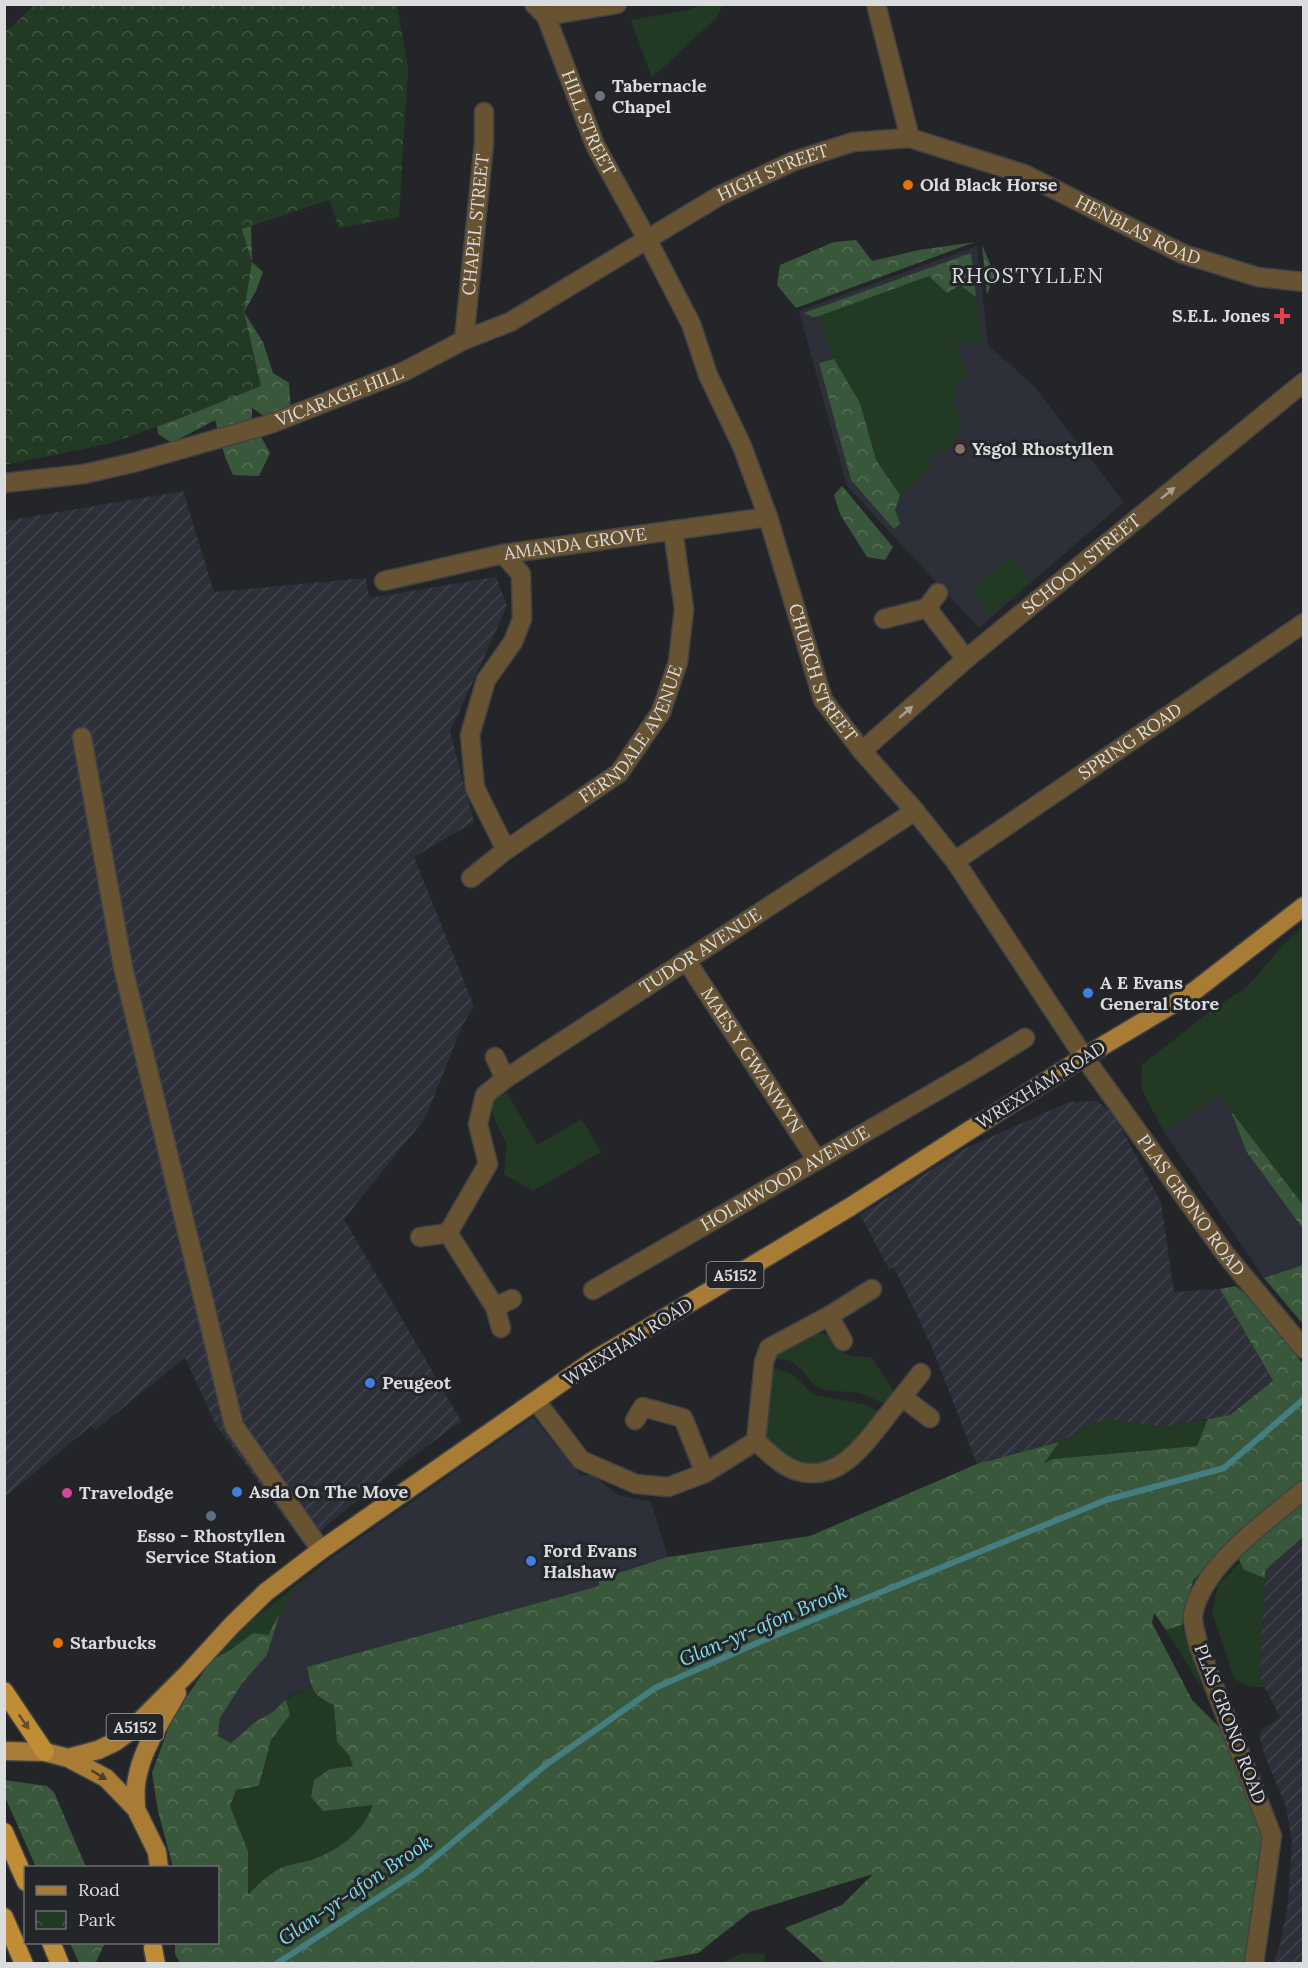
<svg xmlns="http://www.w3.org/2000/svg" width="1308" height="1968" font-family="Lora,serif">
<defs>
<pattern id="industrial-furrows" width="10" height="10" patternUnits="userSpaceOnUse" patternTransform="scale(1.5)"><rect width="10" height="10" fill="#2d3038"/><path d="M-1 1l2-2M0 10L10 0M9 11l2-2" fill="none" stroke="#41444b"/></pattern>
<pattern id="forest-crowns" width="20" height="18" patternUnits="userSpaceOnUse" patternTransform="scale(1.5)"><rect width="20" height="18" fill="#39583b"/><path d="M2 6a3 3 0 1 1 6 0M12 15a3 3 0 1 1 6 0" fill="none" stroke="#556f57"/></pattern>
<pattern id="park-crowns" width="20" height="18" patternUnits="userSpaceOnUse" patternTransform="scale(1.5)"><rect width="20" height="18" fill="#223a24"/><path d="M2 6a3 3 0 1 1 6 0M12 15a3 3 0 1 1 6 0" fill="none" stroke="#425643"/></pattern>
</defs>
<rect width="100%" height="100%" fill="#242529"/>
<path fill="#2d3038" d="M977,246l11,99 45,40 91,117 -145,126 -132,-142 -48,-175z
M1219,1095l12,16 15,40 57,78v36l-39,13 -100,-146z
M533,1417l48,59 10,-2 27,21 33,7 17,55 -69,21v8l-291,81 3,19 -22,10 -16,16 -18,10 -24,21 -13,-7 2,-18 23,-36 24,-27 13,-42 12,-20 35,-32z"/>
<path fill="url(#industrial-furrows)" d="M183,491l31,101 152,-14 3,20 127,-21 11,29 -57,126 24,90 -60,35 60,149 -12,20 -36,91 -82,102 117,202 -62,46 -95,77 -88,-119 -31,-67 -90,72 -4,-4 -86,71v-976z
M1097,1101l16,12 48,89 13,90 46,-3 53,93 -44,33 -66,12 -59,-8 -45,23 -82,22 -45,-117 -38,-80 -5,2 -29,-54 104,-66 105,-47z
M1303,1537v426h-30l7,-19 8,-40 4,-62 -6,-35 -21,-51 -5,-17 1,-9 19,-13 -21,-40 6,-107z"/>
<path fill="#223a24" d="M702,4l21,1 -7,13 -64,60 -21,-58 57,-10z
M929,276l6,5 25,4 16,12 6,46 -26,1 12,33 -12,5 -3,18 7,17v9l-7,20 -9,6 -10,1 -5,7 3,8 -32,27 -24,-35 -16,-57 -26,-44 -15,-43z
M1011,557l20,24 -41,34 -20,-24z
M1303,926v279l-84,-109 -55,36 -23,-44 1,-23 67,-53 38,-25 36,-42z
M507,1093l30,52 45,-26 19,33 -68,39 -29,-17 3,-29 -14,-29 -1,-15z
M815,1331c19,3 14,13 27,21 9,5 19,5 29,5l23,34 -9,13 -25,-11 -34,-3 -12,-5 -12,-15 -11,-9 -18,-3 8,-9z
M768,1367c10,3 21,4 29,11 7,6 10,13 18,17l48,9 16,8c-22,25 -53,71 -91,45 -11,-7 -18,-11 -22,-23z
M1104,1419l59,8 45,-8 -10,27 -145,13 -11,4 17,-21z
M327,1561l-35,32 -24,42 -36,14 -21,12 35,-36z
M1240,1562l4,8 21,8 -6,99 5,10h-13l-17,-8 -22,-67 6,-27z
M1182,1625l20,63 -36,-58z
M311,1686l9,13 14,6 3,37 12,13 5,11 -24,3 -16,11 -3,17 35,12 28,-5c-11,29 -36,48 -66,57 -10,3 -23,4 -31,10 -11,6 -21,16 -30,23l1,-43 -18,-45 6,-16 24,-4 11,-46 19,-25 -4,-16z
M742,1953l23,1v9h-43z"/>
<path fill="url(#forest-crowns)" d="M4,121l247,104 1,37 11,10 -7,19 -12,21 19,30 10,31 16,10 2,27 -27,6 -12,-8v12l18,33 -11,23 -26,-1 -8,-18 -10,-37 -43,23 -14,-9 -3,-22z
M856,240l16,21 47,-11 56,-8 -179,66 -19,-23 3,-20 54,-23z
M982,245l13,30 -8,19z
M971,253l5,44 -16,-12 -13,8 -18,-17 -110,40 -6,1 -9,-4z
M834,359l26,44 16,57 24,35 -5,15 5,14 -6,5 -43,-49 -32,-117z
M842,486l51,61 -8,13 -18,-3 -27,-43 -6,-19z
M1231,1111l72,94v24l-57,-78z
M1303,1265h1l-1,59 -39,-46z
M1236,1286l18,16 49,62v173l-38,33v8l-21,-8 -14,-28 -13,12 -24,27 -11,44 -16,5 -12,-17 -2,10 40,77 29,29 42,110 -16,124h-423l-39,-35 57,-23 31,-31 -123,38 -52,41 -53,10 -171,1v-2l-2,2 -292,-1 -5,-9v-11l43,-1v-74l-45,-1 -15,-56 -6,-38 20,-55 39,-57 21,-12 21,-16 15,2 12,-22 -13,42 -24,27 -23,36 -2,18 13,7 24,-21 18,-10 13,-13 4,16 -19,25 -12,46 -23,4 -6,16 18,45v43c9,-8 19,-18 29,-24 9,-5 21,-7 31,-9 29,-9 54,-27 65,-56l-50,6 -12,-14 3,-17 16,-11 23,-3 -4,-11 -12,-13 -3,-37c-22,-9 -22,-16 -27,-38l292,-81v-7l69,-22 142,-21 167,-72 82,-22 -15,21 9,-4 144,-13 11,-27 22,-4 43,-34 -53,-92z
M4,1780l43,6 7,6 32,75h-50l-31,-70z
M70,1943h35l-10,21 -16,-1z"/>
<path fill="url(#park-crowns)" d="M35,4l362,1 11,63 -9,149 -60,11 -10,-28 -87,29 10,33 -8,50 17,74 -80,32 -70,25 -106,22v-435l6,-2z"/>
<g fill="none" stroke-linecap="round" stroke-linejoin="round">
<path stroke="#447e81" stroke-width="6" d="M276,1964l140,-91 131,-109 108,-76 109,-48 342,-140 118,-32 80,-69"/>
<defs>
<g id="street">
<path id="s1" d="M534,4l12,12 49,129 52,94 44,85 17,51 34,71 26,71 55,183 39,51 53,60 40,50 129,196 46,64 96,134 78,94"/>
<path d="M876,4l34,134"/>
<path d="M546,16l71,-12"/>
<path id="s2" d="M464,340l20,-197v-31"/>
<path id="s3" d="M4,483l80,-9 52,-12 134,-38 135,-53 59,-31 46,-18 209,-126 75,-35 59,-19 57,-4 114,36 159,80 75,23 46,5"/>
<path d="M503,554l18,20 1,45 -9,23 -27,38 -16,55 5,53 31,62"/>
<path id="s4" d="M384,581l119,-27 265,-37"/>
<path d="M927,608l11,-15"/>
<path d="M884,619l43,-11 39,51"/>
<path d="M82,737l41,230 111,459 87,124"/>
<path id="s5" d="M862,751l104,-92 338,-277"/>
<path id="s6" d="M955,861l349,-238"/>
<path id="s7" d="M471,878l35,-28 113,-77 42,-61 17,-50 6,-53 -11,-79"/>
<path id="s8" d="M686,960l131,200"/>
<path id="s9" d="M495,1057l10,22 410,-268"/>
<path d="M420,1237l28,-4"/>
<path id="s10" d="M593,1290l385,-223 47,-29"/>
<path d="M495,1307l17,-8"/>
<path d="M829,1316l14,25"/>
<path d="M501,1328l-6,-21 -47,-74 40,-69 -10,-40 7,-29 20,-16"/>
<path d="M902,1397l28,21"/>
<path d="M536,1401l45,59 55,24 32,3 37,-14 51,-32 8,-79 5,-14 60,-32 43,-27"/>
<path d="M635,1420l8,-13 40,11 22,55"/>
<path d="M756,1441c12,11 25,25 41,30 41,12 67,-26 89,-54 12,-15 23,-29 35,-44"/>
<path d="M1254,1964l18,-128 -73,-189c-2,-9 -7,-23 -6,-32 8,-49 75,-95 111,-125"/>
</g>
<path id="primary" d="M4,1751l41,1 23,6 38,20 30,31 21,43 2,16
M68,1758l30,-8 17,-8 14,-10 59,-59 44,-48 34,-33 55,-42 270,-188 259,-155 234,-150 109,-65 111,-86
M136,1809c0,-8 -1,-16 0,-24 4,-34 25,-63 41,-92"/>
<path id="highway" d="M4,1691l41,61
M4,1832l22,50
M4,1917l20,47
M51,1942l9,22
M153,1948l3,16"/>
</defs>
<use href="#street" stroke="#414246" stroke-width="21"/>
<use href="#primary" stroke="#414246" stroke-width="21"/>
<use href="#highway" stroke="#414246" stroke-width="21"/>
<use href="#street" stroke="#675232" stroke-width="18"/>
<use href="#primary" stroke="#a87c35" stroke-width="18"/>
<use href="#highway" stroke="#c18d34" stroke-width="18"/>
</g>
<defs><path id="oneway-solid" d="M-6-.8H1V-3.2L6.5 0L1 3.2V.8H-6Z" transform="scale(1.5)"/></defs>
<g fill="#a79e91">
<use href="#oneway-solid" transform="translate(1168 493) rotate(-39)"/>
<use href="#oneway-solid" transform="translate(906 712) rotate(-41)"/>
</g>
<use fill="#634f2d" href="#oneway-solid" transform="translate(24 1722) rotate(56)"/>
<use fill="#4c3f2d" href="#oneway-solid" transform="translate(99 1775) rotate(31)"/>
<circle fill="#6b7280" stroke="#242529" stroke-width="2" cx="600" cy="96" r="6"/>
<g fill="#e8710a" stroke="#242529" stroke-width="2">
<circle cx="908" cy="185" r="6"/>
<circle cx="58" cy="1643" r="6"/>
</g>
<path fill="#e0444e" stroke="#242529" stroke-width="2" d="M1279 307h6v6h6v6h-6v6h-6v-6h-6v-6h6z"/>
<circle fill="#8d6e63" stroke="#242529" stroke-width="2" cx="960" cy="449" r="6"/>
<g fill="#3f7fe0" stroke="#242529" stroke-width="2">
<circle cx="1088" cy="993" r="6"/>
<circle cx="370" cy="1383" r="6"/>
<circle cx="237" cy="1492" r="6"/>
<circle cx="531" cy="1561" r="6"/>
</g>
<circle fill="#d1479c" stroke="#242529" stroke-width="2" cx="67" cy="1493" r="6"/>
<circle fill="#5c6f8a" stroke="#242529" stroke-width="2" cx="211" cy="1516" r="6"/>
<g text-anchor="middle" stroke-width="6" stroke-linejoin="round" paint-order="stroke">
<g fill="#242529" stroke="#a4a5a8" stroke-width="1.5">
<rect x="706.5" y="1262" width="57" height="26" rx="4.5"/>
<rect x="106.5" y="1714" width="57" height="26" rx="4.5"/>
</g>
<g font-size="16" font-weight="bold" fill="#dbdcde">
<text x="735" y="1281">A5152</text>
<text x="135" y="1733">A5152</text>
</g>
<g font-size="18" font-weight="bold" fill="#dbdcde" stroke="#242529" text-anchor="start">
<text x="612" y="92">Tabernacle<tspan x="612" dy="21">Chapel</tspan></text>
<text x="920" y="191">Old Black Horse</text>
<text x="1270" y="322" text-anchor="end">S.E.L. Jones</text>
<text x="972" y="455">Ysgol Rhostyllen</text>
<text x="1100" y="989">A E Evans<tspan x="1100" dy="21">General Store</tspan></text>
<text x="382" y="1389">Peugeot</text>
<text x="249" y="1498">Asda On The Move</text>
<text x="79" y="1499">Travelodge</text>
<text x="211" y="1542" text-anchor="middle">Esso - Rhostyllen<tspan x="211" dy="21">Service Station</tspan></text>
<text x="543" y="1557">Ford Evans<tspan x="543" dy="21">Halshaw</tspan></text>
<text x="70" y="1649">Starbucks</text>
</g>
<g font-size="18" fill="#dbdcde" stroke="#242529">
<text dy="6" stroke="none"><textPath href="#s1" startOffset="132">HILL STREET</textPath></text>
<text dy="6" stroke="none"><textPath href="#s3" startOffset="837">HIGH STREET</textPath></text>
<text dy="6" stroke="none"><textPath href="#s2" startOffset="116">CHAPEL STREET</textPath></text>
<text dy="6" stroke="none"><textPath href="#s3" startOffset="1227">HENBLAS ROAD</textPath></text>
<text dy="6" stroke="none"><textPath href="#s3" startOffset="348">VICARAGE HILL</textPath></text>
<text dy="6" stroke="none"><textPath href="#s4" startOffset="195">AMANDA GROVE</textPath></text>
<text dy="6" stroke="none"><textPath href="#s5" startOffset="288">SCHOOL STREET</textPath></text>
<text dy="6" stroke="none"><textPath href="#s1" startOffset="732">CHURCH STREET</textPath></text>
<text dy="6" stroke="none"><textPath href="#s7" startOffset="220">FERNDALE AVENUE</textPath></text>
<text dy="6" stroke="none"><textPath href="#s6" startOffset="212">SPRING ROAD</textPath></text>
<text dy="6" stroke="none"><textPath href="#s9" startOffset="258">TUDOR AVENUE</textPath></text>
<text dy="6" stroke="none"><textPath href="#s8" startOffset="120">MAES Y GWANWYN</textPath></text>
<text transform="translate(1041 1085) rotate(-32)" y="6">WREXHAM ROAD</text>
<text dy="6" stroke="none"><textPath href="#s10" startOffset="222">HOLMWOOD AVENUE</textPath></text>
<text dy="6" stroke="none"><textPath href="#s1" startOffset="1383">PLAS GRONO ROAD</textPath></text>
<text transform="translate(628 1342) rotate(-32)" y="6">WREXHAM ROAD</text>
<text transform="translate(1230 1724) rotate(69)" y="6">PLAS GRONO ROAD</text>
</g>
<g font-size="20" font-style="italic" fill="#7ddde2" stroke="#242529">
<text transform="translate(763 1625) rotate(-23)" y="7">Glan-yr-afon Brook</text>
<text transform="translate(355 1890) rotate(-34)" y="7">Glan-yr-afon Brook</text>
</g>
<g font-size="21" letter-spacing="1.5" fill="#dbdcde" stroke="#242529">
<text x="1028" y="283">RHOSTYLLEN</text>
</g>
</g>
<rect width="1308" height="1968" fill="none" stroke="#dbdcde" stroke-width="12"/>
<rect x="24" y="1866" width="195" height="78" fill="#242529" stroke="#6d6e71" stroke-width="1.5"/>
<rect x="36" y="1886" width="30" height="9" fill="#a87c35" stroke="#6d6e71" stroke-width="1.5"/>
<text x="78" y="1896" font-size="18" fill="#dbdcde">Road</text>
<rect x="36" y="1911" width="30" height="18" fill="url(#park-crowns)" stroke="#6d6e71" stroke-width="1.5"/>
<text x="78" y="1926" font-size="18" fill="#dbdcde">Park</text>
</svg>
